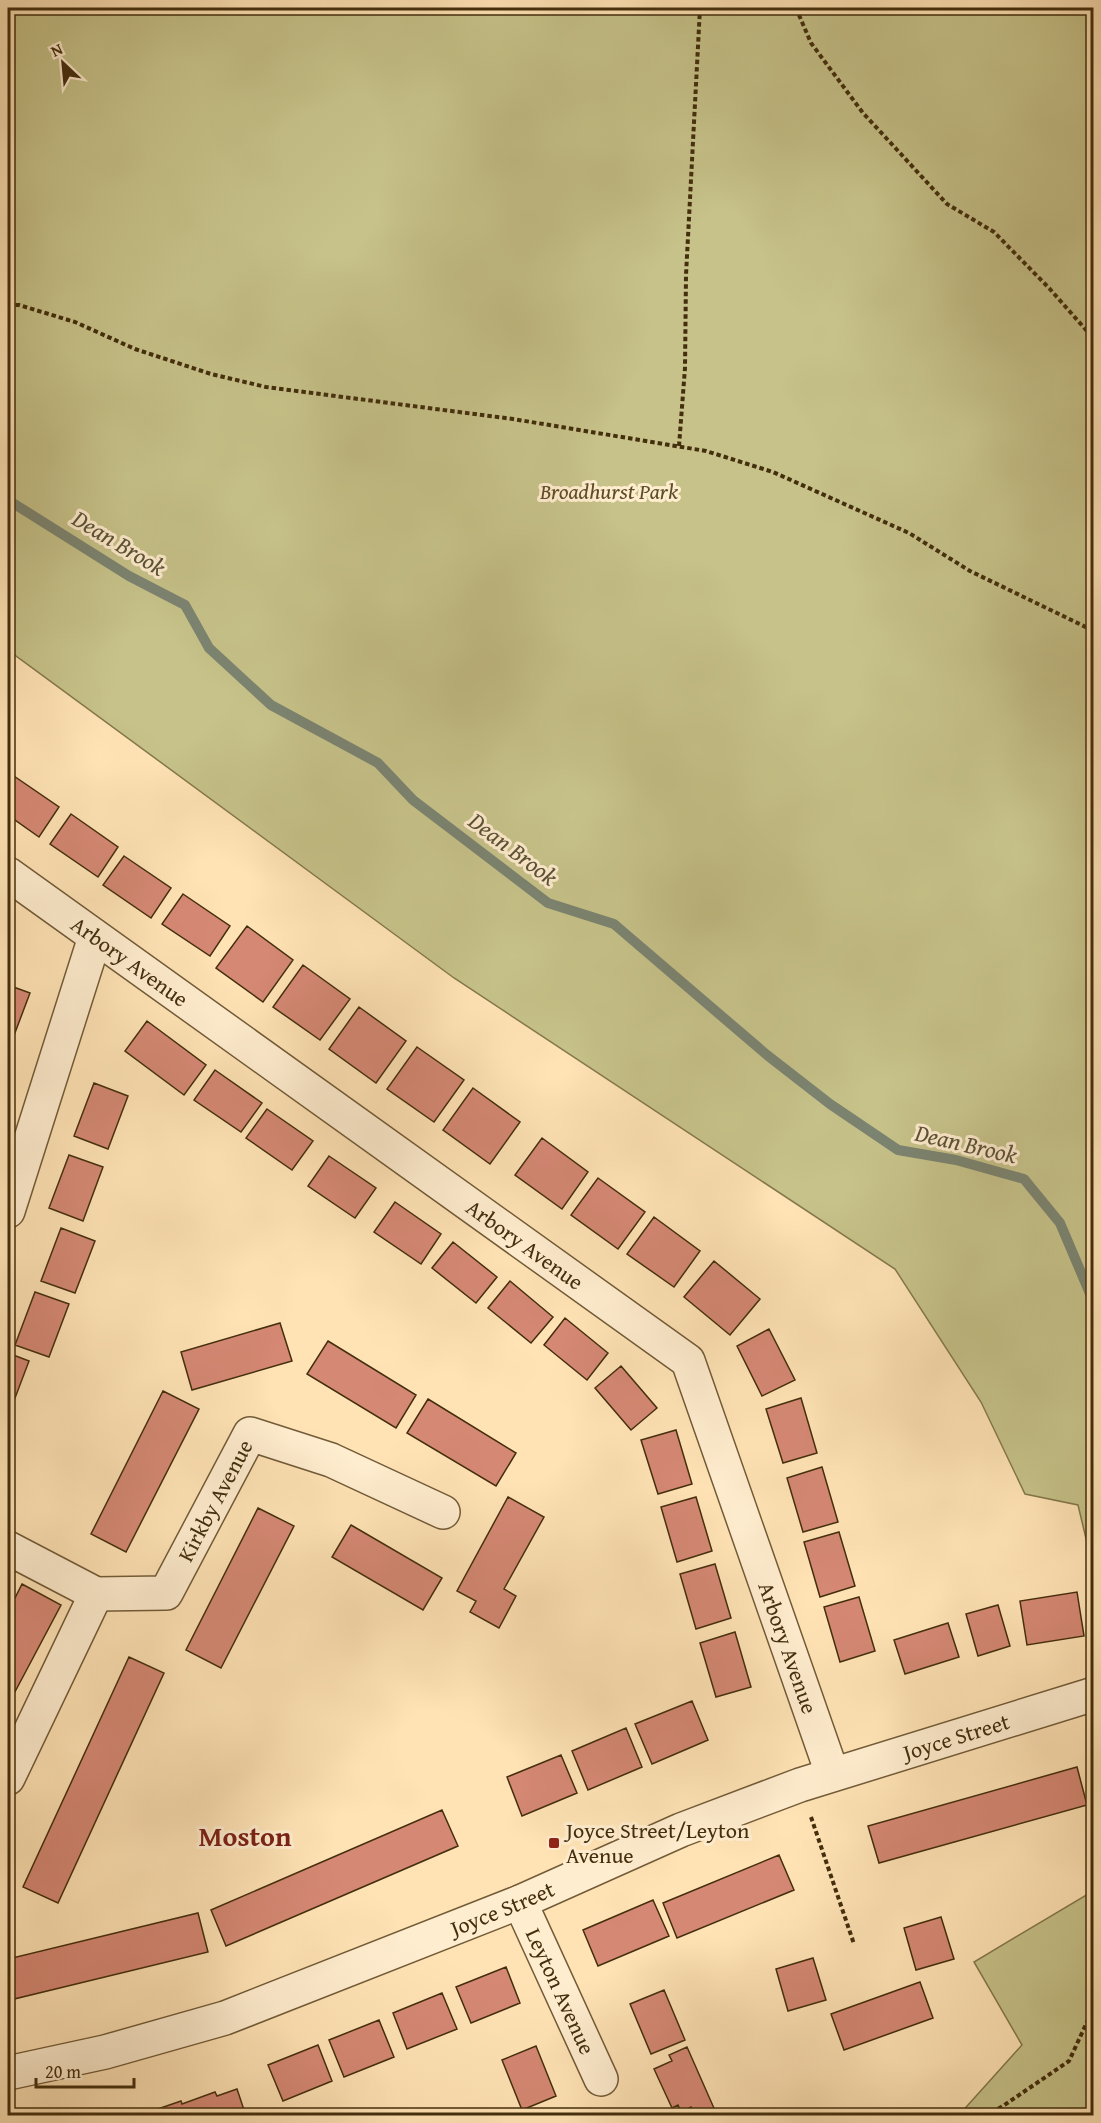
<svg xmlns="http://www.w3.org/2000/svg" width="1101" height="2123" font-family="'Gentium Book Plus',serif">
<rect width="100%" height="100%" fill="#ffe3b5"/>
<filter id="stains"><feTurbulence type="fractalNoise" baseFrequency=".00333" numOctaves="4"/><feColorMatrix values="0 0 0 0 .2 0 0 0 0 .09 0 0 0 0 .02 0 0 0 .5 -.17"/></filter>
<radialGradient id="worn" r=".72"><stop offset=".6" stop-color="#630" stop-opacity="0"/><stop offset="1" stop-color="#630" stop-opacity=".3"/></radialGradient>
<path fill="#c6c289" stroke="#84784b" stroke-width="1.5" d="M8,8h1085v1560l-15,-63 -53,-11 -44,-92 -86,-133 -441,-291 -446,-328z
M1093,1891v224h-134l63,-70 -48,-83z"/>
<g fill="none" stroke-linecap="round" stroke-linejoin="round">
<path stroke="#7b8471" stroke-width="10" d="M8,500l121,76 56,29 24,43 62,57 107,58 35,37 135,103 66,21 153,131 63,49 68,46 58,10 68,19 36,44 34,80"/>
</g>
<path fill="#d58874" stroke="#432e0d" stroke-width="1.5" d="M11,774l48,33 -20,30 -31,-22v-35z
M71,814l47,33 -20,30 -48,-33z
M124,856l47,32 -20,30 -48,-33z
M183,894l47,32 -20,30 -48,-32z
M247,926l46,34 -30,42 -47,-34z
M303,965l47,34 -30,41 -47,-33z
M8,985l22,8 -20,53 -2,-1z
M359,1007l47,34 -30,42 -47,-34z
M147,1021l59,44 -22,30 -59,-44z
M417,1047l47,33 -30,42 -47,-33z
M215,1070l47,33 -21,29 -47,-32z
M94,1083l34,13 -20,53 -34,-13z
M473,1088l47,34 -30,42 -47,-34z
M267,1109l46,32 -21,29 -46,-32z
M542,1138l46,34 -26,37 -47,-34z
M69,1155l34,12 -20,54 -34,-13z
M329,1156l47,32 -21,30 -47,-32z
M598,1178l47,34 -27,37 -47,-34z
M395,1202l46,32 -20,30 -47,-32z
M654,1217l46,34 -26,36 -47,-33z
M61,1228l34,13 -20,52 -34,-12z
M453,1242l44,35 -21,26 -44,-35z
M714,1261l46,38 -30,36 -46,-38z
M510,1281l43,36 -22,26 -43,-35z
M35,1292l34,12 -20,53 -34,-12z
M565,1318l43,35 -21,27 -43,-35z
M280,1323l12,38 -100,29 -11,-38z
M769,1329l26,51 -33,16 -25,-50z
M328,1341l88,54 -20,33 -89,-54z
M8,1353l21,8 -20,53 -1,-1z
M621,1366l36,42 -26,22 -36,-42z
M163,1391l36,18 -73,143 -35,-18z
M801,1398l16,55 -34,10 -17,-54z
M428,1399l88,54 -20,33 -89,-53z
M676,1430l16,54 -34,10 -17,-54z
M822,1467l16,55 -35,10 -16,-54z
M508,1497l36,20 -40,72 12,7 -17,32 -29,-16 6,-11 -19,-10z
M696,1497l16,54 -35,11 -16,-55z
M258,1508l36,18 -73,142 -35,-18z
M351,1525l91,53 -19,32 -91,-53z
M839,1532l16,54 -35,11 -16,-55z
M715,1564l16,54 -35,11 -16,-55z
M22,1584l39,21 -53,100v-93z
M1077,1592l7,44 -57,9 -7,-44z
M859,1597l16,54 -35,11 -16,-55z
M998,1605l12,41 -32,10 -12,-42z
M948,1623l11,34 -54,17 -11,-34z
M735,1632l16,55 -35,10 -16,-54z
M129,1657l35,16 -106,230 -35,-16z
M692,1701l16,39 -56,24 -17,-40z
M626,1728l16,39 -54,23 -16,-39z
M561,1755l16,38 -55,23 -15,-39z
M1077,1767l10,38 -208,58 -11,-37z
M442,1810l16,36 -232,100 -15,-36z
M779,1855l15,35 -117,48 -14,-35z
M653,1900l16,36 -71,30 -15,-36z
M198,1913l10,39 -198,48 -2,-10v-31z
M941,1917l13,42 -38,11 -12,-42z
M813,1958l13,42 -38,11 -12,-42z
M506,1967l14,36 -49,20 -15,-36z
M920,1982l13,36 -89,32 -13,-36z
M664,1990l21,50 -34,14 -21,-50z
M442,1993l15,36 -50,20 -14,-36z
M379,2020l15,37 -50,20 -15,-37z
M318,2045l14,36 -49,20 -15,-36z
M536,2046l20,50 -34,14 -20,-50z
M687,2047l30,68 -1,1h-21l-4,-9 -10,5 -3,-7 -6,3 -18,-39 18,-8 -3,-6z
M237,2089l9,27h-92l-2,-5 29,-10 1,3 33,-12 2,4z"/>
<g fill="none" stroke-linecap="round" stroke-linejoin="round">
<defs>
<g id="minor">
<path id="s1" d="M8,874l680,487 144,412"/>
<path d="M8,1211l87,-274"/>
<path id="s2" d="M8,1548l88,46 70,-1 84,-159 81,26 112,52"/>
<path d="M8,1778l88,-184"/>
<path id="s3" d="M520,1902l81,177"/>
<path id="s4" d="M8,2073l97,-21 120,-34 295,-116 161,-72 119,-45 294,-91"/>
</g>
</defs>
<use href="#minor" stroke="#725b37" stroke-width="36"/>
<path stroke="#432e0d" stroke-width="4" stroke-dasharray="4.5 3" stroke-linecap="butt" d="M796,8l15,35 52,70 84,91 47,28 55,56 45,51
M8,305h11l56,17 60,27 76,25 55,13 247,32 193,32 67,21 136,61 61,38 124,60
M679,446l6,-78 1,-93 14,-267
M811,1817l43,127
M985,2116l18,-10 66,-45 25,-54"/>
<use href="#minor" stroke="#ffedcf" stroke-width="33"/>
</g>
<rect fill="#8f2418" stroke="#ffedcf" stroke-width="2" x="548" y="1837" width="12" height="12" rx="3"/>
<g text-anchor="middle" stroke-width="6" stroke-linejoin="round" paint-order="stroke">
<g font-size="22" font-style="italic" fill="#5d4c26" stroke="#ffedcf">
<text x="609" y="499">Broadhurst Park</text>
</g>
<g font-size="22" fill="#432e0d" stroke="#ffedcf">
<text dy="8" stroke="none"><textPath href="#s1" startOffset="150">Arbory Avenue</textPath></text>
<text dy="8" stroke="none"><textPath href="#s1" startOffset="636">Arbory Avenue</textPath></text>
<text dy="8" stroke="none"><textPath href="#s2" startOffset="274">Kirkby Avenue</textPath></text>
<text dy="8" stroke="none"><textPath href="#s1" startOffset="1140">Arbory Avenue</textPath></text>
<text dy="8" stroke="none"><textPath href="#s4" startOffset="1008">Joyce Street</textPath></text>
<text dy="8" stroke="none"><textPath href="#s4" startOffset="522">Joyce Street</textPath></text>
<text dy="8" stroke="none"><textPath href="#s3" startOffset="98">Leyton Avenue</textPath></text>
</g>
<g font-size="22" fill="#432e0d" stroke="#ffedcf" text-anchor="start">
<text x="566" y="1838">Joyce Street/Leyton<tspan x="566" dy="25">Avenue</tspan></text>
</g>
<g font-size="24" font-style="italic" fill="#5a5237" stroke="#ffedcf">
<text transform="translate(119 543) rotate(31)" y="8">Dean Brook</text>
<text transform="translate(513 849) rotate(37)" y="8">Dean Brook</text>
<text transform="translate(966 1144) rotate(13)" y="8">Dean Brook</text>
</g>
<g font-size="28" font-weight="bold" fill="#7a1f14" stroke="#ffedcf">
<text x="245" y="1846">Moston</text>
</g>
</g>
<rect width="1101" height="2123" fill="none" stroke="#ffe3b5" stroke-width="30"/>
<rect x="9" y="9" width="1083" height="2105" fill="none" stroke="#432e0d" stroke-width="3"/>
<rect x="15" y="15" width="1071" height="2093" fill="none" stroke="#432e0d" stroke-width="1.5"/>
<g transform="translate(63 63) rotate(334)" stroke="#ffedcf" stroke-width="4.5" paint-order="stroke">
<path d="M0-4.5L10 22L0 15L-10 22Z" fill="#432e0d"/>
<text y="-9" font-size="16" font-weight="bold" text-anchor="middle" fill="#432e0d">N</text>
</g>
<path d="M36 2078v9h98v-9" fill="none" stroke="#432e0d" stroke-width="3"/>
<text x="45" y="2078" font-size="18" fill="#432e0d" stroke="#ffedcf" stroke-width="4.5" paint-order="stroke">20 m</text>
<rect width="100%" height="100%" filter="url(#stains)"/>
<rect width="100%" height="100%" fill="url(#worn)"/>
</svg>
